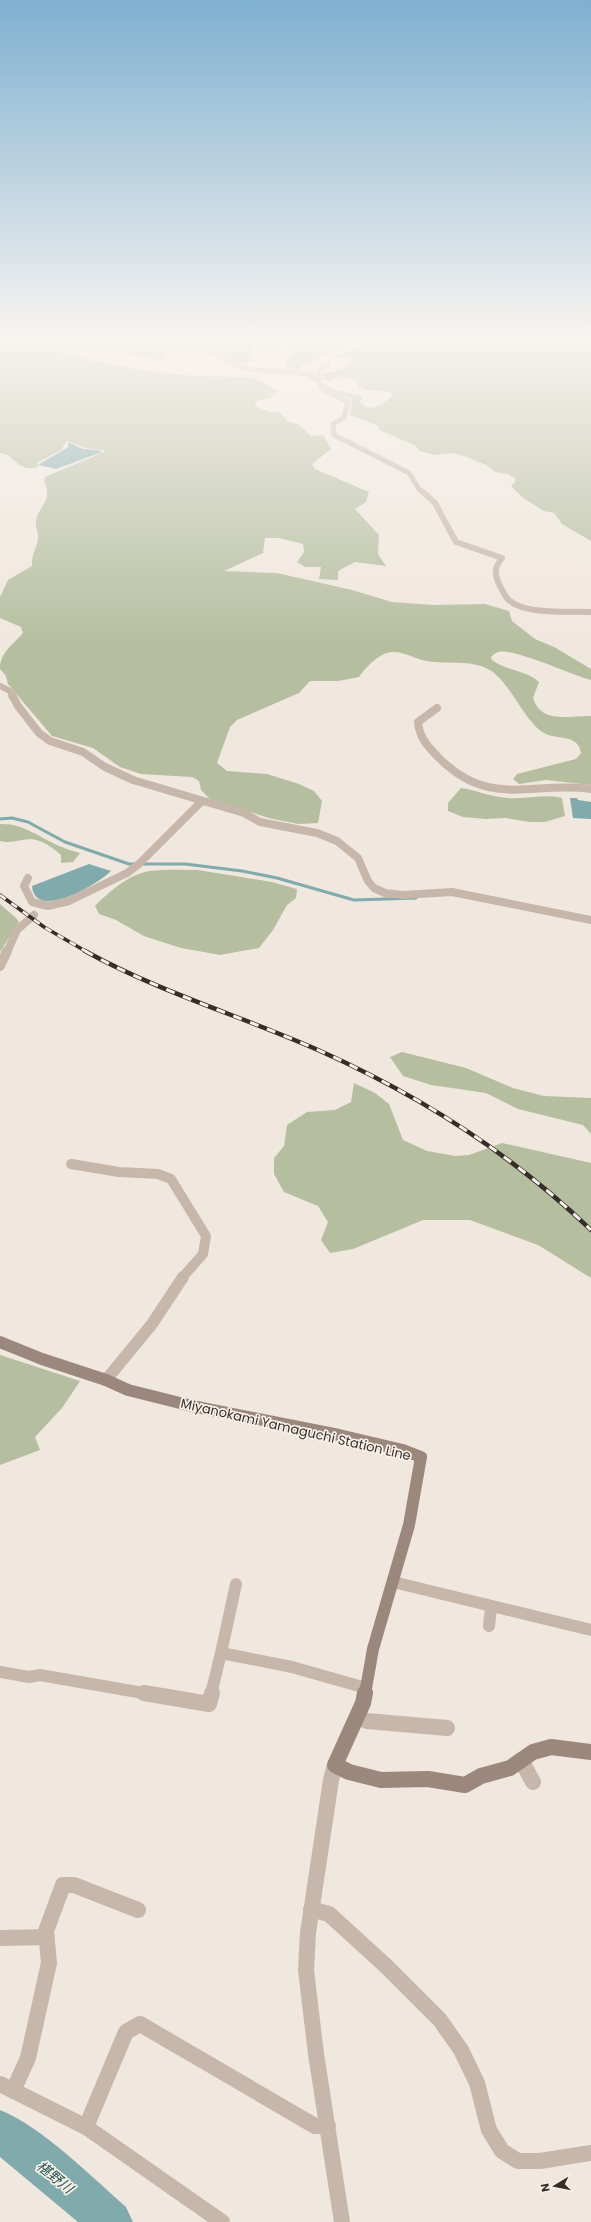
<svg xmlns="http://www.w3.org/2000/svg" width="591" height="2222" font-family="Poppins,'Noto Sans JP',sans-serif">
<rect width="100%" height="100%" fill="#f0e7de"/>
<path fill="#b5be9f" d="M0,336h247l5,16 -3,11c-25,4 -66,-32 -86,-3 -22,-3 -91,-19 -108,-9l42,11 44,8 53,6 48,1 16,3 20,11 -8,7 -11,2 -5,6 16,6h9l9,10 10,2 13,12 12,-1 8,14 -19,15 3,5 54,23 -3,10 -11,7 24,26 -1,19 8,12 -31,-4 -17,9v9l-19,-1 2,-12h-16l-8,-5 7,-10 -1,-8 -24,-6h-14l-2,15 -39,18 53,2 75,17 40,12 41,3 52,-1 24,7 3,10 23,18 19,8 37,22v11c-20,-5 -77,-32 -92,-28 -3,0 -6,3 -8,5l1,3c14,11 34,10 47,22l-6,16c9,27 37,17 58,18v69l-45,-5 -27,4 -6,-5 4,-5 59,-15 5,-6c-3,-19 -22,-13 -35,-19 -21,-10 -35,-51 -56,-64 -19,-11 -43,-5 -63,-9 -12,-2 -23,-10 -35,-9 -13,1 -26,15 -33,25l-21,4h-28l-11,12 -62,27 -7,7 -13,36 10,8 40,3 32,10 15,7 8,10 -4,22 -20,1 -29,-6 -59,-19 -9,-9 -2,-9 -7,-4 -51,-3 -21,-7 -27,-19 -41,-12 -44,-52 -2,-8 -6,-7c0,-17 14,-25 23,-36l-2,-6 -21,-9v-21l8,-17 24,-14c-1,-12 6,-19 6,-30 0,-5 -3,-10 -2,-15 1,-14 18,-19 8,-40l1,-4 59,-25 1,-2 -19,-2 -19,-7 -6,9 -24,13 1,4c-21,6 -22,-12 -38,-14z
M268,336h323v205l-29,-17 -8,-11 -10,-2 -21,-13 -12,-12 4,-4v-4l-7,-4 -13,-2 -9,-7 -22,-9 -11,-3 -18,2 -16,-4 -3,-5 -36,-16 -3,-5 -27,-10 2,-16 -25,-8 -4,-5v-4l9,7 27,6 3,3 -2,3c9,15 25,1 34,-6 -10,-8 -26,-1 -36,-9v-5l-17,-5 -13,5 -6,-2 1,-7c12,1 21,-2 29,-12l-3,-3 -15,1 32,-16 -3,-4 -13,-1 -11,2 -11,14 -27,13v5l-16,-4 7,-13 -1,-4z
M461,788c15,2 30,9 46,10 19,2 37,-5 55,0l3,18 -20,6h-15l-25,-4 -19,1 -23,-2 -15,-6v-8z
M0,824c23,-1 39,13 59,22 7,3 14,5 21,7l-7,9 -12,1v-8c-8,-7 -18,-15 -30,-16 -10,0 -20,5 -31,2z
M198,870l74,12 25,7 -1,9 -9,7 -14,25 -14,18 -39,7 -39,-7 -37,-12 -28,-16 -17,-6 -4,-8c15,-15 33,-31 54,-35 16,-2 34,-1 49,-1z
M0,904l16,14 3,4 -19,30z
M402,1052l64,16 47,20 31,8 47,2v36l-8,-9 -65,-16 -32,-16 -55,-8 -28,-9 -13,-19z
M354,1083l21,10 14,11 14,36 24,11 28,5 14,-1 33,-12 89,20v115l-53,-33 -68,-25h-47l-70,29 -23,4 -9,-13 7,-18 -10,-16 -34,-14 -10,-18v-16l10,-12 3,-21 20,-13 28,-2 16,-8z
M0,1355l80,26 -18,27 -27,29 5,13 -40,15z"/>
<path fill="#80aaab" d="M68,442l15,7 15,1 4,2 -46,17 -18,-4 27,-16 3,-2z
M570,798h7l1,2 13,2v17l-18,-1z
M89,864l22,7c-13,13 -76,51 -79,15z"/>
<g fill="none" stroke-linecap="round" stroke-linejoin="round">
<path stroke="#80aaab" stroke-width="3" d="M0,819l12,-1 16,4 37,20 64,22h56l57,7 35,7 77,22 62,-2"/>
<path fill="#80aaab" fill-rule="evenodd" d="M0,2110c42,17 91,66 126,97l7,15h-55l-78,-65z"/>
<path stroke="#c7b7ab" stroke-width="5" d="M217,357l31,12 63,5 2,4 6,3 3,8 26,13 -4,15 -11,7 1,11 75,38 10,16 6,5
M319,381v-11l9,-5"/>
<path stroke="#c7b7ab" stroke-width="6" d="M424,493l11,10 21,39 46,16c-8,10 -8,16 -2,28 3,5 5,12 10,15 17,14 59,10 81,11
M0,686l10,5 2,5"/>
<path stroke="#c7b7ab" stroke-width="8" d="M12,695l6,11 21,27 11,8 33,11 22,15 28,13 111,33 16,9 57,11 20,8 21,17 10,23 6,7 11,5 18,2 49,-3 139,28
M28,878l-4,8 8,16 16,4 21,-5 58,-28 12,-9 63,-63
M7,952l10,-22 17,-15"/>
<path stroke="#c7b7ab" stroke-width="10" d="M0,966l7,-15
M71,1164l48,8 39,2 13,5 35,57 -3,18 -21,24"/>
<path stroke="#c7b7ab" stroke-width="12" d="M106,1380l46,-56 31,-47
M393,1582l198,48
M489,1626l2,-19
M221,1653l15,-69
M0,1672l29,5 11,-2 109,19
M211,1694l10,-41 71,14 74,21"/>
<path stroke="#c7b7ab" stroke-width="16" d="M144,1693l65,11 3,-11
M358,1717l9,4 80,7
M521,1760l12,22
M335,1765l-4,15 -23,153 -2,37 10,84 26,168
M311,1909l18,5 57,52 54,54 21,30 16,33 12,47 13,21 16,10h22l51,-8
M0,1938l47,-1
M0,2084l86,43 136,95
M13,2091l15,-33 21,-95 -3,-32 17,-46h11l64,25
M86,2127l40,-95 14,-8 175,102h13"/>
<path stroke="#c7b7ab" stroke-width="8" d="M437,708l-19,14c1,15 10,25 21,36 51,51 92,23 152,31"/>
<path stroke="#9b877c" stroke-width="12" d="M0,1342l42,17 64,21 22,10 64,16 147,29 64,15 18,7 -12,68 -36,124 -8,45"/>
<path stroke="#9b877c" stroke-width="16" d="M365,1693l-2,10 -28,62 14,7 32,8 47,-1 37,6 16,-9 29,-8 23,-16 18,-5 40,5"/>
<defs>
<path id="rail-far1" d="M0,895l44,32 43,25"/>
<path id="rail" d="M85,951c74,41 156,65 233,99 101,45 193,103 273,180"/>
</defs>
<use href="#rail-far1" stroke="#362d2a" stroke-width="3.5"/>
<use href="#rail" stroke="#362d2a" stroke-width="4.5"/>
<use href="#rail-far1" stroke="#f8f1ea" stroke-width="2.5" stroke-dasharray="7" stroke-linecap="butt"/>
<use href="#rail" stroke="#f8f1ea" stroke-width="3" stroke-dasharray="9" stroke-linecap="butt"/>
</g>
<linearGradient id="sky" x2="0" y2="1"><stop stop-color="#7eb0d0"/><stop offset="0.52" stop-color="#f8f4f0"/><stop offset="1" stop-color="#f8f4f0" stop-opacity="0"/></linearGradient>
<rect width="591" height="647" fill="url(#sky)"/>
<g text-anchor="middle" stroke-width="3.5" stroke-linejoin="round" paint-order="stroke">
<g font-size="13" fill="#362d2a" stroke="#f8f1ea">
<text transform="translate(296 1429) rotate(13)" y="5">Miyanokami Yamaguchi Station Line</text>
</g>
<g font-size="14" font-style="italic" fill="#235254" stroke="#f8f1ea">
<text transform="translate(55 2177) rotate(39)" y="5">椹野川</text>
</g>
</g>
<g transform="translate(555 2186) rotate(260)" stroke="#f8f1ea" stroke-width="3" paint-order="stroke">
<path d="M0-3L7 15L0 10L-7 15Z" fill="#362d2a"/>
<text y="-6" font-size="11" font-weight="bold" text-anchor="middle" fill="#362d2a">N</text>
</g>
</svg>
